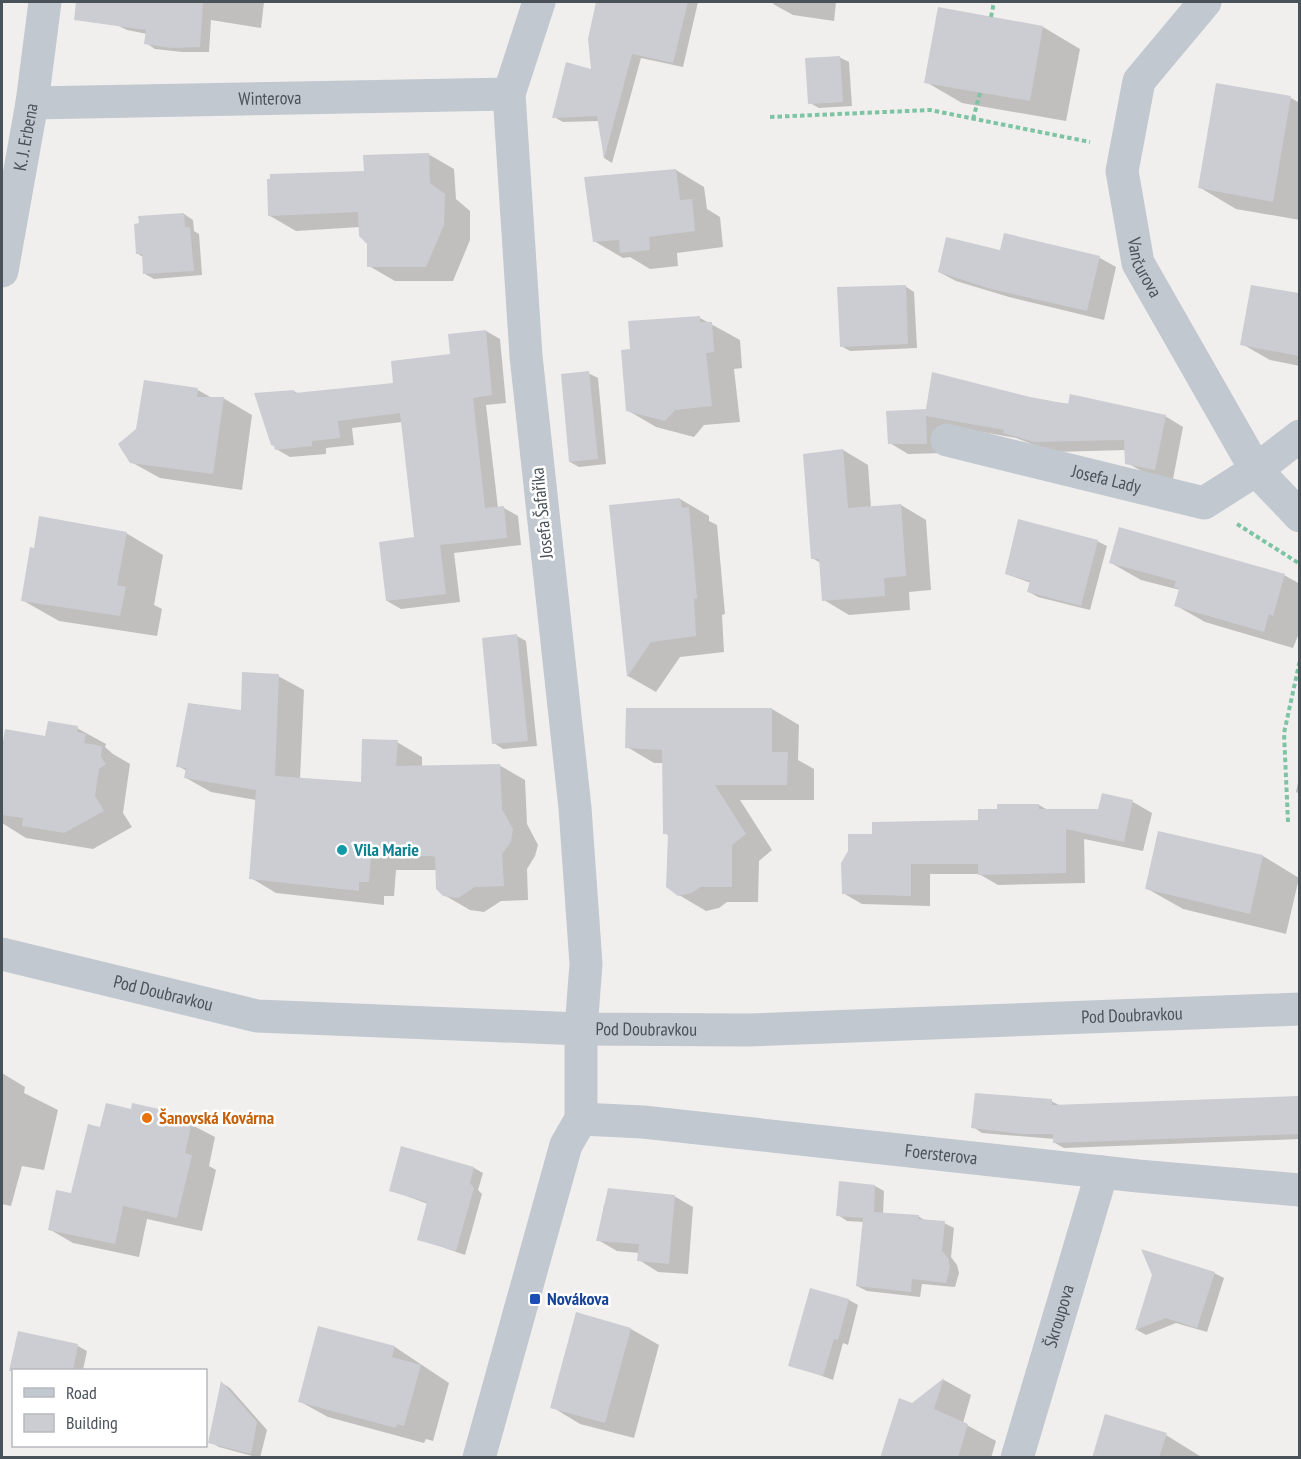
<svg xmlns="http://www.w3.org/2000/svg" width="1301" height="1459" font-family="'PT Sans Narrow',sans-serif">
<rect width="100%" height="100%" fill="#f1efee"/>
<path fill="#0003" d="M110,2h154l-3,26 -50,-8 -2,32h-27l-27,-3 -9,-6 1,-9 -20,-4 -10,-5 -9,-12z
M603,2h95l-15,65 -42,-9 -29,105 -8,-5 -4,-37 -37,1 -9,-5 39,-46z
M774,2h62l-2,19 -41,-6 -20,-11z
M939,9l104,18 37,22 -14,72 -104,-18 -36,-21z
M839,57l10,5 3,44 -33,2 -9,-5z
M1291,98l9,5v117l-64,-11 -37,-22z
M428,154l26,15 2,30 14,12v29l-17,41h-58l-26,-15 -1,-23 -8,-16 -64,4 -26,-15 1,-36 94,-7z
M676,170l28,17 3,22 13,8 3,30 -46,6 1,13 -28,3 -20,-12 -7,1 -29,-17z
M184,214l9,6 1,11 5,3 3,41 -48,4 -9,-5 -2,-17 -5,-3z
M1005,235l95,23 16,9 -12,53 -95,-23 -53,-16 -17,-9 62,-20z
M905,286l9,6 3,56 -67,3 -9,-5z
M1253,286l47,9v71l-30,-6 -28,-16z
M700,318l40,22 2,28 -8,1 6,53 -36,3 -10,12 -38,-10 -29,-17 5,-60z
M486,331l14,8 6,64 -20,2 12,103h6l14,8 3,29 -67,8 6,49 -59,7 -14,-8 29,-62 -14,-117 -50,6 2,17 -28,3v6l-36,3 -14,-8 18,-58 5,3 96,-9 57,-29z
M588,373l10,5 8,86 -27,3 -9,-5z
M198,390l14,8h11l29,17 -10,75 -82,-12 -29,-16z
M1030,399l135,17 18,11 -10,52 -28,-6 -18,-10 -1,-13 -73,2 -37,-14 -73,-13 1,28 -36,1 -18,-11 37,-33z
M843,450l25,15 3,43 30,-3 25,15 5,70 -22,2 1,18 -61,5 -25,-15 -3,-37 -9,-5z
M680,499l29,17v5l8,4 8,89 -3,1 2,37 -44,5 -24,35 -28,-16 -18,-170z
M126,533l37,22 -9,50 8,4 -5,27 -98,-15 -37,-21z
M1097,541l10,5 -17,64 -52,-13 -9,-5 2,-9 -25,-9z
M1111,563l173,12 16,9v47l-7,17 -88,-26 -30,-17 5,-15 -39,-10z
M517,636l9,5 11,105 -34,3 -9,-6z
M278,676l26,14 -4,89 62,4 35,-41 25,15v10l77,-2 26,15 2,44 11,21 -3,11 -8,13 1,31 -27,1 -17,11 -14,-2 -26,-15 -7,-25h-41l-2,26h-10v9l-108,-12 -25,-15 5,-78 -45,-8 -25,-14 1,-7 -9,-5 64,-55z
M627,709h145l27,16 -1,35 16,9v31h-74l32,50 -13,11 -1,41h-31l-8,6 -13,3 -27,-16 -10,-59 -4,-3 -1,-70h-10l-27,-16z
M77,728l29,16 -1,3 8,7 17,10 -7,49 9,14 -39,22 -67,-11 -24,-15 2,-40 -2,-3v-24l4,-25 40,7z
M1300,773v21l-4,-2z
M1133,802l19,11 -9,38 -59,-12 1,44 -87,2 -19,-11h-49v32l-68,-2 -19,-11 30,-58 106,-13 19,-12 41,-5 9,5h51z
M1160,832l103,24 36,22 -13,56 -103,-25 -37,-21z
M2,1073l23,14 -1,6 34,17 -14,60 -22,-4 -11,40 -9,-2z
M1300,1097v42l-236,9 -9,-5v-4l-73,-6 -9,-6 78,-26 10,5z
M132,1111l35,1 48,25 -6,29 7,4 -14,61 -55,-12 -8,38 -66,-14 -24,-14 23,-34 29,-66z
M402,1148l72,20 9,5 -5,17 4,4 -17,61 -46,-16 9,-35 -38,-14z
M875,1186l9,5 -1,23 35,2 8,5 18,2 10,5 -3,29 6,8 2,8 -4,14 -33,-3 -2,13 -53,-6 -10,-5 7,-64 -17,-1 -9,-6z
M674,1196l19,11 -5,67 -30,-2 -19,-12 1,-7 -23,-2 -19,-11 6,-35z
M1214,1273l10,5 -17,54 -31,-9 -30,12 -9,-5 17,-55z
M811,1290l38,10 9,5 -10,40 -5,-2 -10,37 -41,-15z
M319,1328l76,19 54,36 -16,58 -7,-2 -2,4 -96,-26 -29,-16z
M631,1329l28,16 -25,93 -54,-14 -28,-17z
M19,1333l59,13 9,5 -4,19h-65z
M944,1380l27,15 -8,28 33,18 -5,17h-109l30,-54z
M222,1383l8,5 37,42 -7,28 -41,-11 -9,-5z
M1166,1435l37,23h-109z"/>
<path fill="#cccdd2" d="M76,2h127l-3,45 -29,1 -27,-4 2,-14 -72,-10z
M596,2h92l-15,61 -41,-9 -28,105 -7,-43 -45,2 14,-56 25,7 -3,-30z
M938,7l105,19 -13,75 -106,-18z
M840,56l3,46 -35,2 -3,-46z
M1216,83l75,13 -18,106 -75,-14z
M429,153l1,30 15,11 -1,31 -18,42h-59v-23l-8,-8 -1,-24 -90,4 -1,-37h3v-5l94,-3 -1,-16z
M676,169l4,31 12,-1 3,32 -46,6 1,13 -30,3 -1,-13 -26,2 -9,-65z
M184,213l1,14h5l4,44 -51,3 -1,-20h-6l-2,-30 5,-1 -1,-7z
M1004,233l96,23 -13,55 -96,-22 -53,-17 8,-35 54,13z
M906,285l2,59 -68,3 -3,-60z
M1251,285l48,8v63l-59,-11z
M700,316v6h12l2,30 -8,1 6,53 -37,4 -10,11 -39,-10 -5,-61 9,-1 -2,-28z
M486,330l6,65 -19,3 12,110 19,-2 3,32 -67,7 6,49 -60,7 -7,-59 35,-5 -14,-124 -62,8 2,17 -28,3v5l-37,4 -1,-4 -3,-1 -17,-52 40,-3 1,3 98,-10 -2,-22 59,-7 -2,-20z
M589,371l9,88 -29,3 -8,-88z
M932,372l98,25 38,7 2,-10 96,21 -11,55 -30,-6 -1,-24 -90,2 -31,-9 1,-3 -78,-14 1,28h-39l-2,-33 40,-2z
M144,380l54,8 -1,9h27l-11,77 -83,-11 -12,-19 18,-15z
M843,449l5,59 53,-4 5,72 -22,2 1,18 -63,5 -3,-42h-8l-8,-105z
M680,498l2,10 7,-1 8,91 -3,1 2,37 -45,6 -24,35 -18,-172z
M39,516l88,16 -10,53 9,2 -6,29 -99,-15 9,-54 4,1z
M1018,519l80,21 -17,66 -54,-14 3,-11 -25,-7z
M1119,527l166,47 -12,42 -4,-2 -5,18 -90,-26 5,-17 -5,-2 2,-6 -67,-18z
M517,634l11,107 -36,3 -10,-106z
M242,672l37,2 -4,102 86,6 1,-43 36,1 -2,26 104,-2 2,45 11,20 -2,13 -9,12 2,32 -29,1 -17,11 -15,-2 -7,-7 -1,-32 -4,-1h-60l-2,26h-10v9l-110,-12 7,-89 -72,-12 2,-10 -10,-1 12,-64 53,7z
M626,708h146v44h16l-1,33h-72l31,49 -14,11v42h-32l-8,6 -14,3 -12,-9 2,-53h-5l-1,-84 -37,-2z
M48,721l30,5 -1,6 9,2 -2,9 18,3 -1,11 5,7 -7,5 -4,27 9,15 -40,22 -42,-7 1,-8 -21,-3v-67l3,-19 40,7z
M1102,793l31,7 -9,42 -58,-13v44l-88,2v-11h-67v32l-69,-2 -1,-31 7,-12v-17h24v-12l106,-2v-11h19v-5h42v5h59z
M1158,831l105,24 -13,59 -105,-25z
M975,1093l77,6v6l247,-9v38l-246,9v-9h-31l-51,-6z
M106,1103l25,6 1,-6 36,8 -1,5 25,6 -7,31 7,2 -15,63 -54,-12 -8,38 -67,-14 8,-40 15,3 17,-69 12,3z
M401,1146l73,21 -4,16 4,5 -18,63 -39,-11 10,-38 -38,-11z
M839,1181l36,4 -1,27 45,3 -1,4 27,2 -3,30 6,7 2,9 -4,16 -34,-4 -1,13 -55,-6 7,-68 -27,-2z
M608,1188l67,7 -6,69 -32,-3 2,-17 -43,-3z
M1141,1249l74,23 -18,56 -31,-10 -31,12 17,-55z
M810,1288l39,11 -11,41 -4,-1 -11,37 -35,-10z
M576,1312l55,16 -26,95 -55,-15z
M318,1326l77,20 -3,11 29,8 -17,61 -7,-2 -1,4 -98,-26z
M18,1331l60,13 -5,27h-64z
M944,1378l-10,31 34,15 -10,34h-78l19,-60 13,5z
M221,1381l36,41 -6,32 -43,-11z
M1105,1414l62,19 -8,25h-67z"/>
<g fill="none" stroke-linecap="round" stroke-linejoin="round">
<path stroke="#7dc4a4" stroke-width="4" stroke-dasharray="4.5 3" stroke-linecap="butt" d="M1299,2l1,1
M991,17l3,-15
M770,117l160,-7 160,32
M973,119l7,-26
M1237,524l63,40
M1288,822l-4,-89 16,-73"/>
<g stroke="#c1c8cf" stroke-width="33">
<path id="s1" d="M1205,2l-66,79 -17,90 16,92 118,207 44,46"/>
<path id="s2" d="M32,103l477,-9"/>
<path id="s3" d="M2,271l30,-168 13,-101"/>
<path id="s4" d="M947,440l257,63 52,-33 44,-34"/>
<path id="s5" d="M2,954l255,62 324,13 167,1 552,-21"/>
<path id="s6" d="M581,1119l62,3 495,54 162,14"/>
<path d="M479,1458l87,-313 15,-26v-90l5,-65 -11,-156 -49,-452 -17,-262 30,-92"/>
<path id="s7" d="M1017,1458l85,-286"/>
</g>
</g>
<circle fill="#0f9aa8" stroke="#fff" stroke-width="2" cx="342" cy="850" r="6"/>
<circle fill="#e8710a" stroke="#fff" stroke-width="2" cx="147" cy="1118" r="6"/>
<rect fill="#1a4fb4" stroke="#fff" stroke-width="2" x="529" y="1293" width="12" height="12" rx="3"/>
<g text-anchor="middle" stroke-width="5" stroke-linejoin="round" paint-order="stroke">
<g font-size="18" fill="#495159" stroke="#fff">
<text dy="6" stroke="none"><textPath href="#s2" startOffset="238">Winterova</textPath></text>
<text dy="6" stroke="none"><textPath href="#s3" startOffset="136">K. J. Erbena</textPath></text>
<text dy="6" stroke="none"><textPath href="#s1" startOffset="294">Vančurova</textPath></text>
<text dy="6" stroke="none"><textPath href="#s4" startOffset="164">Josefa Lady</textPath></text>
<text transform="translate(542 513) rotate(-96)" y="6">Josefa Šafaříka</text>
<text dy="6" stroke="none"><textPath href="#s5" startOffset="166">Pod Doubravkou</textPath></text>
<text dy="6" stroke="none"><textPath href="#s5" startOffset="1138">Pod Doubravkou</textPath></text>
<text dy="6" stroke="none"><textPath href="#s5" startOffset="652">Pod Doubravkou</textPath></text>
<text dy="6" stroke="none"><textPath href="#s6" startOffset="362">Foersterova</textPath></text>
<text dy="6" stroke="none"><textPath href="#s7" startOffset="148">Škroupova</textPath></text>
</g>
<g font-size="18" font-weight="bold" fill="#0d838f" stroke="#fff" text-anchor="start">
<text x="354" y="856">Vila Marie</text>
</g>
<g font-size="18" font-weight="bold" fill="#c56008" stroke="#fff" text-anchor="start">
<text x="159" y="1124">Šanovská Kovárna</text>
</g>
<g font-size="18" font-weight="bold" fill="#164399" stroke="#fff" text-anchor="start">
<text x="547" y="1305">Novákova</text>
</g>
</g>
<rect width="1301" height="1459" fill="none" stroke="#495159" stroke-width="6"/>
<rect x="12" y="1369" width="195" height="78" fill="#ffffff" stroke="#b6b9bd" stroke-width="1.5"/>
<rect x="24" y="1388" width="30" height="9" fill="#c1c8cf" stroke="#b6b9bd" stroke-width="1.5"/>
<text x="66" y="1399" font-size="18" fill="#495159">Road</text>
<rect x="24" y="1414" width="30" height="18" fill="#cccdd2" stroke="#b6b9bd" stroke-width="1.5"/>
<text x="66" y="1429" font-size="18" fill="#495159">Building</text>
</svg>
